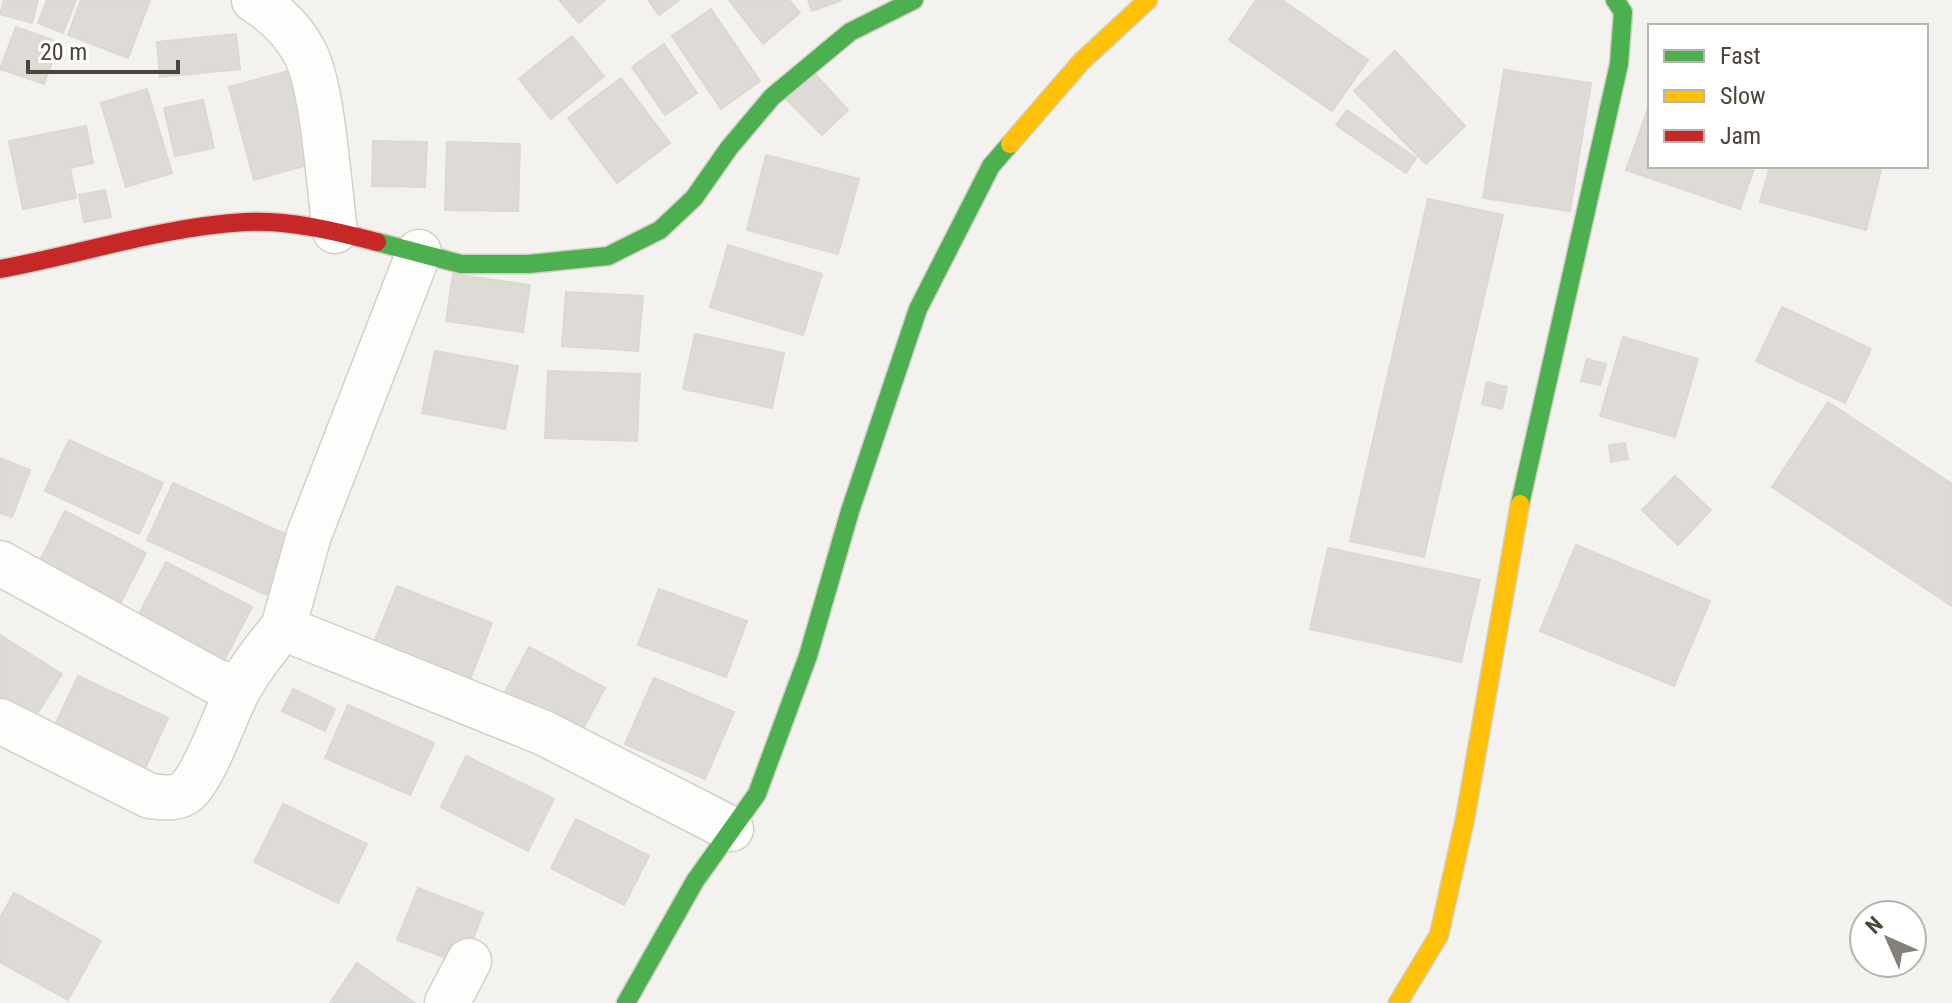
<svg xmlns="http://www.w3.org/2000/svg" width="1952" height="1003" font-family="'Roboto Condensed',sans-serif">
<rect width="100%" height="100%" fill="#f4f2ee"/>
<path fill="#dedbd6" stroke="#dcd9d4" stroke-width="2" d="M4,0h34l-6,23 -32,-9z
M47,0h29l-13,33 -25,-10z
M81,0h69l-22,58 -60,-23z
M559,0h46l-26,23z
M648,0h31l-20,15z
M729,0h60l11,13 -37,31z
M808,0h34l-30,11z
M1256,0h26l86,60 -36,51 -103,-71z
M711,9l49,72 -39,28 -49,-73z
M16,27l43,15 -15,42 -44,-15z
M236,34l4,35 -80,8 -3,-35z
M572,36l32,40 -53,43 -32,-40z
M664,44l33,49 -32,22 -33,-48z
M1395,51l70,75 -39,38 -72,-73z
M1504,70l87,13 -21,128 -87,-13z
M288,71l26,92 -60,17 -25,-93z
M813,72l35,38 -26,25 -37,-37z
M621,78l49,65 -53,40 -49,-65z
M147,89l25,84 -46,14 -25,-84z
M203,100l11,48 -39,8 -11,-48z
M1650,103v63h105l-15,43 -114,-39z
M1347,110l69,48 -10,15 -70,-48z
M86,126l7,37 -23,5 6,30 -53,11 -14,-68z
M373,141l54,1 -2,45 -53,-1z
M447,142l73,2 -2,67 -73,-1z
M766,155l93,24 -21,75 -91,-24z
M1770,166h112l-16,64 -106,-28z
M105,190l6,27 -27,5 -5,-27z
M1428,199l75,16 -79,342 -74,-16z
M728,245l94,29 -19,61 -93,-28z
M453,274l77,11 -7,47 -77,-11z
M566,292l77,4 -5,55 -76,-5z
M1782,307l89,42 -26,54 -89,-42z
M695,334l89,19 -12,55 -89,-19z
M1623,337l75,22 -23,78 -75,-21z
M435,351l83,15 -13,63 -83,-16z
M1587,359l19,5 -6,21 -19,-4z
M548,371l92,3 -3,67 -92,-3z
M1487,382l20,5 -5,22 -20,-5z
M1828,402l124,82v122l-180,-119z
M69,440l94,43 -24,51 -94,-43z
M1625,443l3,16 -17,3 -2,-17z
M0,458l30,12 -18,47 -12,-4z
M1675,476l36,34 -33,35 -36,-35z
M173,483l121,55 -27,57 -120,-55z
M65,511l81,42 -31,61 -82,-40z
M1576,545l134,56 -36,85 -134,-55z
M1328,548l152,32 -19,82 -151,-33z
M166,562l86,45 -28,54 -86,-45z
M397,586l95,37 -23,59 -96,-37z
M659,589l88,32 -21,56 -88,-32z
M0,635l62,39 -30,48 -32,-21z
M529,647l76,41 -24,45 -76,-41z
M78,676l90,42 -23,51 -91,-42z
M654,678l80,34 -29,67 -80,-35z
M293,689l42,20 -10,22 -43,-20z
M348,705l86,38 -24,52 -85,-37z
M466,756l88,43 -26,52 -87,-44z
M283,804l84,40 -29,59 -84,-41z
M576,819l73,37 -25,49 -73,-37z
M418,888l65,25 -20,51 -66,-24z
M14,893l87,48 -33,59 -68,-38v-44z
M357,963l58,40h-85z"/>
<g fill="none" stroke-linecap="round" stroke-linejoin="round">
<defs>
<path id="street" d="M254,0c21,13 39,30 51,53 18,34 24,135 30,178
M419,252l-110,283 -26,93 261,105 187,96
M0,563l215,118 24,8
M0,721l150,75c12,1 26,4 36,-4 19,-15 40,-80 53,-104 13,-22 27,-41 44,-60
M447,1003l22,-42"/>
<path id="fast" d="M377,242l84,22h68l79,-8 52,-26 34,-32 35,-50 43,-51 78,-65 64,-32
M1520,504l99,-440 4,-52 -8,-12
M626,1003l69,-122 62,-87 51,-138 42,-145 68,-202 73,-143 19,-22"/>
<path id="slow" d="M1010,144l71,-82 67,-62
M1398,1003l41,-68 26,-116 55,-315"/>
<path id="jam" d="M0,269c81,-15 162,-42 245,-47 45,-2 90,9 132,20"/>
</defs>
<use href="#street" stroke="#d2d0cb" stroke-width="47"/>
<use href="#fast" stroke="#d3cfc5" stroke-width="21"/>
<use href="#slow" stroke="#d3cfc5" stroke-width="21"/>
<use href="#jam" stroke="#d3cfc5" stroke-width="21"/>
<use href="#street" stroke="#fdfdfc" stroke-width="44"/>
<use href="#fast" stroke="#4caf50" stroke-width="18"/>
<use href="#slow" stroke="#ffc107" stroke-width="18"/>
<use href="#jam" stroke="#c62828" stroke-width="18"/>
</g>
<rect x="1648" y="24" width="280" height="144" fill="#ffffff" stroke="#b7b4b0" stroke-width="2"/>
<rect x="1664" y="50" width="40" height="12" fill="#4caf50" stroke="#b7b4b0" stroke-width="2"/>
<text x="1720" y="64" font-size="24" fill="#4b4439">Fast</text>
<rect x="1664" y="90" width="40" height="12" fill="#ffc107" stroke="#b7b4b0" stroke-width="2"/>
<text x="1720" y="104" font-size="24" fill="#4b4439">Slow</text>
<rect x="1664" y="130" width="40" height="12" fill="#c62828" stroke="#b7b4b0" stroke-width="2"/>
<text x="1720" y="144" font-size="24" fill="#4b4439">Jam</text>
<g transform="translate(1888 939) rotate(315)"><circle r="38" fill="#ffffff" stroke="#b7b4b0" stroke-width="2"/>
<path d="M0-6L14 30L0 20L-14 30Z" fill="#868178"/>
<text y="-12" font-size="22" font-weight="bold" text-anchor="middle" fill="#4b4439">N</text>
</g>
<path d="M28 60v12h150v-12" fill="none" stroke="#4b4439" stroke-width="4"/>
<text x="40" y="60" font-size="24" fill="#4b4439" stroke="#ffffff" stroke-width="6" paint-order="stroke">20 m</text>
</svg>
